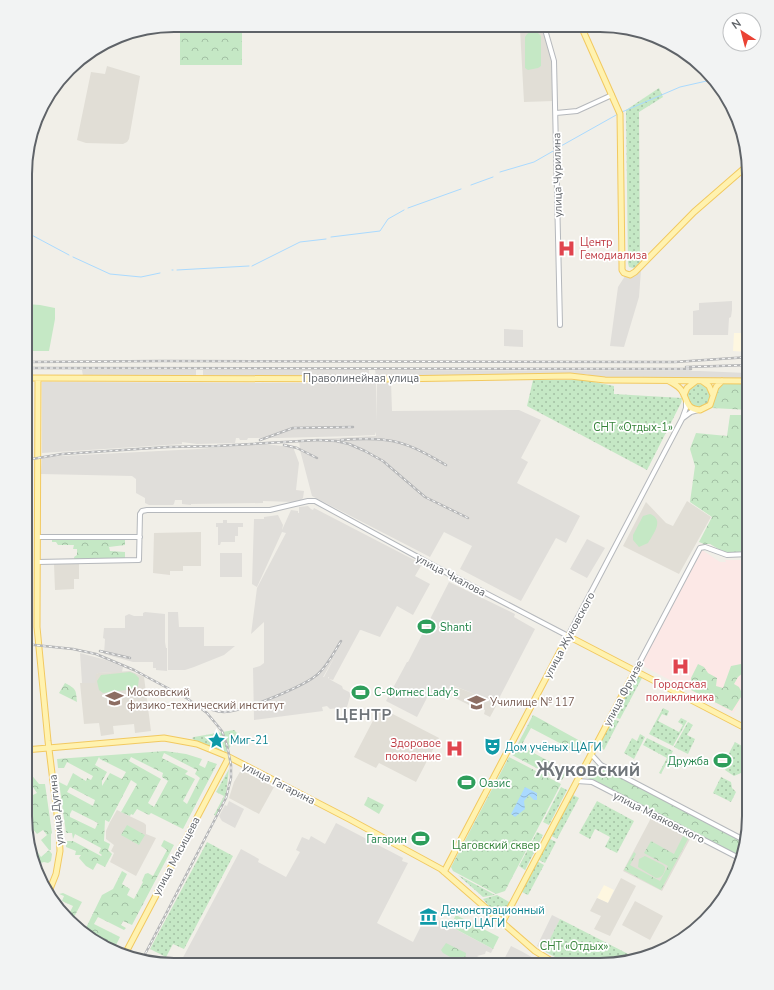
<svg xmlns="http://www.w3.org/2000/svg" width="774" height="990" font-family="'Nunito Sans',sans-serif">
<defs>
<pattern id="grass-dots" width="8" height="8" patternUnits="userSpaceOnUse"><rect width="8" height="8" fill="#c5e8c5"/><path d="M2 2h.1M6 6h.1" fill="none" stroke="#a3c0a4" stroke-width="1.8" stroke-linecap="round"/></pattern>
<pattern id="forest-crowns" width="20" height="18" patternUnits="userSpaceOnUse"><rect width="20" height="18" fill="#c5e8c5"/><path d="M2 6a3 3 0 1 1 6 0M12 15a3 3 0 1 1 6 0" fill="none" stroke="#a3c0a4"/></pattern>
<pattern id="water-waves" width="16" height="10" patternUnits="userSpaceOnUse"><rect width="16" height="10" fill="#aadaff"/><path d="M0 5q4-4 8 0t8 0" fill="none" stroke="#8eb4d2"/></pattern>
</defs>
<rect width="100%" height="100%" fill="#f1efe8"/>
<path fill="#fef7e0" d="M734,333h15v19l-16,-1z
M604,885l10,5 -6,13 -11,-5z"/>
<path fill="#e0deda" d="M641,270l-2,27 -15,50 -14,-1 8,-59 7,-11 5,1z
M732,301v9l-1,7 -2,1 -1,17h-35v-24l6,-1v-7z
M504,329l19,1v17l-19,-1z
M82,370h114v5l-1,1h-112z
M203,370h166v7h-166z
M375,370l325,1 47,2v5h-148l-13,-4 -210,3z
M389,381l2,1 1,29 127,-1 22,10 -20,38 7,4 -11,21 63,33 -14,27 -10,-5 -35,63 -61,-32 12,-23 -28,-14 -14,25 -118,-61 -12,-46 -1,-10 77,-4v-4l-1,3 -22,1 -75,2h-8l-1,-2 -4,2h-17l-1,2h-7l-1,-2h-3l-1,5 -38,1 -15,-2v2l-140,9v-71l334,1v39l1,-40z
M26,382h3l-1,28h3v47l-5,1z
M264,444l29,3 6,16 -3,27 8,1 -1,7 -2,2 -7,2 -31,-1v2l-72,1v1l-9,-1v-4h-7l-1,4 -1,1h-24l-4,-2v-5l-9,-5v-14l-4,-3 -91,-2 1,-17 156,-8z
M308,506l3,3 2,1 1,-2 108,56 -7,12 15,8 -17,31 -16,-9 -17,31 -19,-7 -9,2 8,-2 -27,50 -4,-1v-2h-5l11,-21 -12,21h-7l-46,22 47,-22h11l1,2 13,7 1,3 8,4 -4,14 -17,2 -3,-3 -5,1 1,4 -69,9 -1,-52 7,-2 4,-3v-41l-13,12 6,-46 29,-55 -4,-1 -25,55 -5,-3 2,-65h10v-2l14,-2 5,10 -1,5 9,-20 7,1v2h1v-6z
M223,520h4v3h16v4h-5v9h-3v6h-14l-1,3h-2v-18h-2v-4h7z
M587,539l18,9 -18,30 -17,-9z
M220,553h22v24h-22z
M449,582l66,32 -1,3 21,12 -40,77 -23,-13 -20,-8 -9,13 -13,-6 -13,25 -31,-16 21,-39h1z
M145,612l20,2v28l1,6h1v23l-11,-1v-2h-3v-6h-20l-29,-8 1,-15 -2,-1 1,-10h21v-12l4,-2 5,2h9v-3z
M168,612h10l1,15h25v19h31l-11,9 -30,12 -9,3h-17z
M80,653l26,7 17,7 -1,5 -24,1 -2,2v8h-14z
M229,801l15,8 -9,19 -13,-7 -3,-5 6,-11 2,1z
M336,823l67,35 -1,3 6,2 -31,60 36,19 14,-28 66,35 -2,4 -5,-2 -1,3 -8,2 16,9h-314l62,-116 18,10 -1,3 28,15 14,-25 -4,-2 6,-13 7,3 2,-4 14,8z
M552,915l8,4 -15,31 -8,-4z
M511,946l10,5 25,14h-45z"/>
<path fill="#e1ded6" d="M543,27l9,33 2,41 -30,1 -4,-73z
M107,66l33,10 -11,63 -2,3 -4,2 -37,-1 -9,-3 14,-68 14,2z
M687,501l24,16 -32,57 -56,-28 23,-44 20,21 7,3z
M201,532v34h-18v5h-13v4l-17,-2 1,-40z
M54,564h25v15h-5v10l-19,1z
M130,671l14,6 7,54 -16,2 -1,-9 -21,2 1,8 -13,2 -2,-13 -15,1 -4,-41h15l1,-9 2,-1z
M451,685l21,8 24,13 -6,11 -6,-3 1,-4 -6,-3 -4,1 -20,-10 -2,-4 -4,-3z
M385,710l54,28 -23,44 -37,-19 -3,5 -22,-11 24,-46z
M241,770l33,17 -15,27 -30,-16 5,-16z
M117,810l27,13 2,2v9l10,4 -20,38 -26,-14 4,-9 -3,-2 3,-6 -8,-6v-8l4,-9z
M651,818l39,21 -28,52 -39,-20z
M621,878l15,8 -26,50 -16,-7 7,-13 -11,-5 7,-13 11,5z
M635,901l28,15 -13,24 -28,-15z"/>
<path fill="#fce8e6" d="M702,550l18,12h6l-1,-2h24v143l-4,1 -4,-5 -8,14 -90,-47 1,-2 -2,-1z"/>
<path fill="url(#grass-dots)" d="M659,88l4,9 -24,15 1,150 -4,5 -3,1 -4,-1 -1,-4 -2,-153z
M533,380h51l30,6v8l68,4 -1,5 -34,67 -120,-64z
M687 396a12 12 0 1 1 24 0a12 12 0 1 1-24 0Z
M638,675l4,3 -22,41 -5,-2 -1,-3 21,-38z
M663,708l6,3 -2,5 -5,-2 -4,7 21,11 4,-7 -5,-3 3,-4 6,3 -14,25 -24,-12z
M612,719l7,2 -15,29 -6,-5z
M688,722l5,3 -6,10 8,4 -7,15 -14,-7z
M234,730l3,3 -9,18 -2,1 -32,-12 -2,-2 2,-1z
M640,734l5,3 -11,22 -10,-6 8,-15 5,3z
M647,738l26,13 -12,23 -2,-1 8,-15 -24,-13z
M735,742l14,8v9l-8,14 -7,3 -9,-6 7,-13 -4,-2z
M229,769l-3,25 -9,22 -3,-1 10,-19 -8,-4z
M721,777l10,5 1,6 4,4 -5,10 -18,-9z
M561,787l6,3 -18,35 -6,-3z
M571,794l8,4 -22,41 -7,-4z
M597,801l37,20 -17,32 -12,-6 5,-10 -15,-8 -5,10 -11,-6z
M537,832l6,3 -18,35 -6,-4z
M548,838l8,4 -11,21 -8,-4z
M207,842l26,14 -49,93 -11,-5 -7,13 -16,-8z
M537,861l7,4 -16,30 -8,-4z
M458,875l37,20 -12,2z
M497,895l14,8 -7,14c-10,1 -15,-12 -21,-18z
M560,919l74,38 -24,8h-40l-26,-14z"/>
<path fill="url(#forest-crowns)" fill-rule="evenodd" d="M180,29l62,1v35h-62z
M749,381v29l-37,-2 5,-18 6,-8z
M730,415h19v110l-3,8 3,1v17l-24,2 -15,-9h-6l-5,-2 13,-25 -22,-15 5,-36 -5,-17 6,-16 31,3z
M125,539v6l-16,2 1,4 15,1v6h-22v3h-28l-1,-4 3,-2v-6h-4l1,-4h-16l-2,-3h-4v-2z
M749,657v16l-5,-1 -6,5 -4,7 5,3 2,4 8,-2v13l-1,1 -3,-1 -4,-5 -9,14 -41,-21v-12l7,-14 6,3 4,6 9,5 -1,8 7,2 8,-22 10,-2z
M65,683c11,6 11,6 12,19l-18,-9z
M533,715l49,27 -4,9 -4,1 -1,-2 -42,-22 -10,18 42,23 3,-1 1,3 -5,9h-3l-47,-25z
M165,751l21,3 16,5 -3,6 6,3 3,-7 9,3 -34,65 -32,-16 -2,2 -12,-6 -4,6 -2,-1 -1,2 -9,-4 16,-28 -6,-4 -22,42 -4,-2 -1,21 6,3 -2,6 4,4 -7,13 -8,-4 -4,7 -7,-4 -7,-8 2,-3h-6l1,-4 -10,-4v-6h7l28,15 1,-1 -3,-2 2,-5 -26,-14 -2,5 -1,-6h-6l-7,-51 8,4 6,-13 13,8 1,-3 4,2 2,-4 -26,-14 -3,6h-6l-1,-9zM164,753l33,17 -2,4 5,4 -13,26 -4,-3 12,-22 -10,-5 3,-3 -26,-13zM99,757l1,2 26,13 -4,7 -12,-6 -8,13v-5l5,-9 -12,-7zM131,757l32,16 -1,4 6,4 -14,26 -6,-4 13,-24 -32,-18zM70,787l25,13 -2,6 -26,-14zM72,810l26,13 -3,6 -25,-12v-3z
M509,757l52,27 -56,107 -9,3 -43,-23 -2,-4z
M594,764l150,78 -5,15 -153,-80z
M25,767l14,17h6l7,49 -1,1v16h-2l3,4 -1,7 -3,2 -4,-1 -10,3 -4,-11 -2,-16 13,19 8,-7 -8,-10 6,-5 -4,-5 -6,4 -12,-14v-35l8,10 4,-2 -12,-17z
M368,797l16,8 -5,9 -15,-9z
M127,825l18,10 -6,10 -18,-10z
M683,836l5,3 -27,51 -37,-20 10,-18 2,2 -6,11 30,16 8,-15 -24,-13 7,-12 23,13z
M164,840l10,5 -42,80 -9,-4 -2,4 5,3 -2,2 -26,-13 -4,7 26,13 -5,10 -26,-13 -1,2 -4,-4 18,-37 11,-6 9,-18 5,3 -5,10 8,5 -3,6 7,4 9,-17 -1,-1 3,-7 3,-1 5,3 14,-26 -6,-4z
M63,893l19,9 -9,17 1,2 -6,-5 5,-10 -11,-5 2,-5 -5,-2z
M456,915l43,22 -6,12 -43,-23z
M446,943l20,10 -1,9 -2,2 -20,-11 -2,-3z"/>
<path fill="#c5e8c5" d="M530,32h7l4,4v30l-3,2 -10,2 -3,-2v-31l2,-3z
M26,304l14,1 15,3v11l-6,32h-23z
M650,514c15,6 3,20 -2,29l-9,4 -6,-7v-5l10,-19z
M130,672l5,2 4,4 -1,8 -4,3 -31,4 -4,-3 -2,-9 4,-6z
M645,856l18,9 2,2c0,6 -3,11 -9,11l-18,-11 1,-8z"/>
<path fill="url(#water-waves)" d="M525,787l12,6v7h-3l-5,-5 -5,6 1,8 -10,8 -4,-3z"/>
<g fill="none" stroke-linecap="round" stroke-linejoin="round">
<path stroke="#aadaff" stroke-width="1" d="M622,112l58,-25 31,-7
M561,146l57,-32
M500,172l34,-10 21,-12
M471,185l22,-8
M408,208l53,-19
M26,232l43,23
M331,237l49,-6 8,-12 16,-9
M73,257l37,17 31,3 19,-4
M252,266l48,-24 26,-3
M172,270h1
M177,270l72,-4"/>
<defs>
<path id="minor" d="M544,26l10,35 6,264
M556,113l21,-2 35,-16
M683,418l8,-6 7,-2
M37,537h103
M37,562l102,-2 1,-46 2,-3 5,-1h123l38,-9h7l134,73 119,62 114,-217 4,-11v-7
M635,671l65,-123 5,-1 22,8 22,-1
M591,754l10,11 143,75
M577,781l15,1 147,76"/>
<path id="major" d="M272,25l66,2 120,-1
M581,26l39,88 2,151v5l2,3 6,2 5,-3 59,-60 54,-47
M154,28l73,-3
M26,378l367,1 177,-3 35,4 144,1
M38,379l-1,248 11,114 11,89 1,21 -4,23 -8,20
M669,381c5,3 10,5 13,10 6,9 3,18 18,19l10,-5 6,-18 6,-6
M702,381l7,5 4,9
M684,395l3,-7 9,-7
M25,750l139,-12 33,6 32,13 120,62 92,50 94,82 23,14
M444,872l124,-236 181,94
M502,923l133,-252
M124,956l105,-199"/>
</defs>
<use href="#minor" stroke="#b5b8bc" stroke-width="6"/>
<use href="#major" stroke="#f2c960" stroke-width="7"/>
<use href="#minor" stroke="#fff" stroke-width="4"/>
<use href="#major" stroke="#fff2af" stroke-width="5"/>
<defs>
<path id="rail" d="M26,362l137,-1 512,1 74,-5
M686,367l63,-2
M26,368l665,1
M260,440l33,-12 60,-1
M341,440c14,-1 29,-2 44,0 22,2 42,14 61,25
M284,445l13,3 20,10
M26,460l36,-6 106,-7 49,-1 101,-6 18,1 13,3 16,7 18,10 42,36 43,21
M25,644l48,5 23,5 38,16 54,29 19,14 15,18 5,14 4,20v13l-5,20 -84,162
M100,651l30,7
M201,705c7,4 15,7 23,7 18,0 81,-26 94,-38 10,-9 16,-22 23,-33"/>
</defs>
<use href="#rail" stroke="#b6b7b8" stroke-width="2.5"/>
<use href="#rail" stroke="#fff" stroke-width="1" stroke-dasharray="3" stroke-linecap="butt"/>
</g>
<defs>
<symbol id="hospital-bare" viewBox="-9 -9 18 18"><path d="M-5-5h3v3.5h4V-5h3V5h-3V1.5h-4V5h-3Z" fill="#e0444e" stroke="#fff" stroke-width="2.5" paint-order="stroke"/></symbol>
<symbol id="stadium-bare" viewBox="-9 -9 18 18"><path d="M0-5a6.5 5 0 1 0 0 10a6.5 5 0 1 0 0-10ZM-3.5-1.8h7v3.6h-7Z" fill="#2e9e5b" stroke="#fff" stroke-width="2.5" paint-order="stroke"/></symbol>
<symbol id="university-bare" viewBox="-9 -9 18 18"><path d="M0-5L7-2L0 1L-7-2ZM-4 1L0 2.5L4 1V4Q0 6-4 4Z" fill="#8d6e63" stroke="#fff" stroke-width="2.5" paint-order="stroke"/></symbol>
<symbol id="sight-bare" viewBox="-9 -9 18 18"><path d="M0-6L1.8-2.2L6-1.7L2.9 1.2L3.7 5.4L0 3.3L-3.7 5.4L-2.9 1.2L-6-1.7L-1.8-2.2Z" fill="#0f9aa8" stroke="#fff" stroke-width="2.5" paint-order="stroke"/></symbol>
<symbol id="theatre-bare" viewBox="-9 -9 18 18"><path d="M-5-5.5Q0-4 5-5.5V0Q5 5 0 6Q-5 5-5 0ZM-3.3-2.5H-1v1.5H-3.3ZM1-2.5H3.3v1.5H1ZM-2.8 1Q0 5.5 2.8 1Z" fill="#0f9aa8" stroke="#fff" stroke-width="2.5" paint-order="stroke"/></symbol>
<symbol id="museum-bare" viewBox="-9 -9 18 18"><path d="M0-6L6-3V-2H-6V-3ZM-5-1h2V3h-2ZM-1-1h2V3h-2ZM3-1h2V3H3ZM-6 4H6V6H-6Z" fill="#0f9aa8" stroke="#fff" stroke-width="2.5" paint-order="stroke"/></symbol>
</defs>
<g fill-rule="evenodd">
<use href="#hospital-bare" x="554" y="236" width="25" height="25"/>
<use href="#stadium-bare" x="414" y="614" width="25" height="25"/>
<use href="#hospital-bare" x="668" y="654" width="25" height="25"/>
<use href="#stadium-bare" x="348" y="680" width="25" height="25"/>
<use href="#university-bare" x="102" y="686" width="25" height="25"/>
<use href="#university-bare" x="464" y="690" width="25" height="25"/>
<use href="#sight-bare" x="204" y="728" width="25" height="25"/>
<use href="#theatre-bare" x="480" y="734" width="25" height="25"/>
<use href="#hospital-bare" x="442" y="736" width="25" height="25"/>
<use href="#stadium-bare" x="710" y="748" width="25" height="25"/>
<use href="#stadium-bare" x="454" y="770" width="25" height="25"/>
<use href="#stadium-bare" x="408" y="826" width="25" height="25"/>
<use href="#museum-bare" x="416" y="904" width="25" height="25"/>
</g>
<g text-anchor="middle" stroke-width="3.5" stroke-linejoin="round" paint-order="stroke">
<g font-size="11" fill="#5f6368" stroke="#fff">
<text transform="translate(557 175) rotate(-91)" y="4">улица Чурилина</text>
<text x="361" y="382">Праволинейная улица</text>
<text transform="translate(451 575) rotate(28)" y="4">улица Чкалова</text>
<text transform="translate(569 635) rotate(-62)" y="4">улица Жуковского</text>
<text transform="translate(623 693) rotate(-62)" y="4">улица Фрунзе</text>
<text transform="translate(279 783) rotate(27)" y="4">улица Гагарина</text>
<text transform="translate(56 810) rotate(-96)" y="4">улица Дугина</text>
<text transform="translate(659 817) rotate(27)" y="4">улица Маяковского</text>
<text transform="translate(176 856) rotate(-62)" y="4">улица Мясищева</text>
</g>
<g font-size="11" fill="#be3a42" stroke="#fff" text-anchor="start">
<text x="580" y="246">Центр<tspan x="580" dy="13">Гемодиализа</tspan></text>
<text x="680" y="688" text-anchor="middle">Городская<tspan x="680" dy="13">поликлиника</tspan></text>
<text x="441" y="747" text-anchor="end">Здоровое<tspan x="441" dy="13">поколение</tspan></text>
</g>
<g font-size="11" fill="#348238" stroke="#fff">
<text x="633" y="431">СНТ «Отдых-1»</text>
<text x="496" y="849">Цаговский сквер</text>
<text x="574" y="950">СНТ «Отдых»</text>
</g>
<g font-size="11" fill="#27864d" stroke="#fff" text-anchor="start">
<text x="440" y="631">Shanti</text>
<text x="374" y="696">С-Фитнес Lady's</text>
<text x="709" y="765" text-anchor="end">Дружба</text>
<text x="479" y="787">Оазис</text>
<text x="407" y="843" text-anchor="end">Гагарин</text>
</g>
<g font-size="11" fill="#785e54" stroke="#fff" text-anchor="start">
<text x="127" y="696">Московский<tspan x="127" dy="13">физико-технический институт</tspan></text>
<text x="490" y="706">Училище № 117</text>
</g>
<g font-size="11" fill="#0d838f" stroke="#fff" text-anchor="start">
<text x="230" y="744">Миг-21</text>
<text x="505" y="751">Дом учёных ЦАГИ</text>
<text x="441" y="914">Демонстрационный<tspan x="441" dy="13">центр ЦАГИ</tspan></text>
</g>
<g font-size="15" font-weight="bold" letter-spacing="1" fill="#70757a" stroke="#fff">
<text x="364" y="720">ЦЕНТР</text>
</g>
<g font-size="19" font-weight="bold" fill="#70757a" stroke="#fff">
<text x="588" y="776">Жуковский</text>
</g>
</g>
<path d="M0 0H774V990H0ZM174 32H600A142 142 0 0 1 742 174V816A142 142 0 0 1 600 958H174A142 142 0 0 1 32 816V174A142 142 0 0 1 174 32Z" fill="#f2f3f3" fill-rule="evenodd"/>
<path fill="none" stroke="#5f6368" stroke-width="2" d="M174 32H600A142 142 0 0 1 742 174V816A142 142 0 0 1 600 958H174A142 142 0 0 1 32 816V174A142 142 0 0 1 174 32Z"/>
<g transform="translate(742 32) rotate(324)"><circle r="19" fill="#ffffff" stroke="#bfc1c3"/>
<path d="M0-3L7 15L0 10L-7 15Z" fill="#ea4335"/>
<text y="-6" font-size="11" font-weight="bold" text-anchor="middle" fill="#5f6368">N</text>
</g>
</svg>
